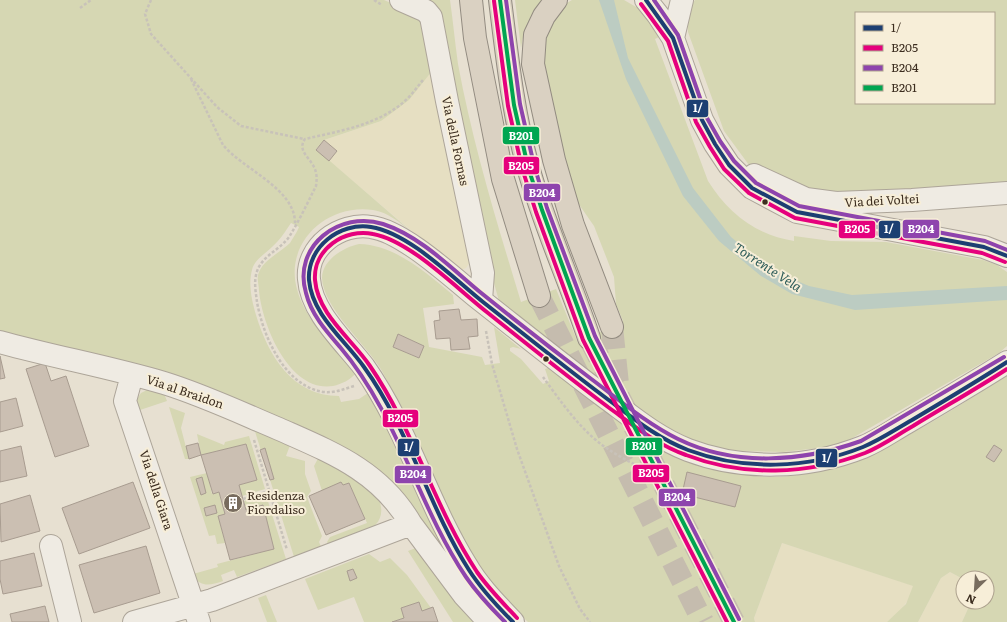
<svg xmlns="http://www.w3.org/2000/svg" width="1007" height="622" font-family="Literata,serif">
<rect width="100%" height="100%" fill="#e7e0d1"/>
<path fill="#e6dfc2" d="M432,71l39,190 -5,7 -7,3 -130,-110 -5,-21 57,-19z
M782,543l132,43 -4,11 -11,16 -12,9h-132l-1,-4z
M950,572l13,7v23h8l-9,20h-44l23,-44z"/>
<path fill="#d6d7b3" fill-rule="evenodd" d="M0,0h384l37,16 11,55 -23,29 -28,21 -57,19 -8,9 96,83c-12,-9 -24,-20 -39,-22 -46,-7 -89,33 -76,79 7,30 39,60 59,84 -6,7 -14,11 -23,13 -44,7 -71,-62 -74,-95 0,-5 -2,-11 -1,-16 4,-15 22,-22 32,-32 3,-5 7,-11 9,-16l-8,-4c-6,9 -11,17 -19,24 -7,7 -18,13 -20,23 -4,15 0,31 4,45 12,40 36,81 83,81l2,6 18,-3 9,-6 14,22 74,154 -101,-110 -355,-123z
M415,0h35c3,21 5,43 8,64 15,81 39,159 63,238l35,-13 22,54 45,-22 -7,-17 -2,-27 -20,-51 -16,-23 -12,-40 -14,-54 -12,-65 20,-37 12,-7h52l19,11 18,25 -6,3 53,142c20,32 48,54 86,60v-5l37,5 55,1 97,18 14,5 10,7v74l-8,7 -150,87 -21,7 -45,5 -42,-1 -23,-3 -25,-8 -36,-18 -38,-27 -120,-94z
M515,0h28c-13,14 -19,29 -22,48z
M695,0h312v190l-178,9 -69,-27 -11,-7 -25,-34 -36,-99c0,-11 -1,-22 7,-32zM856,13h138v90h-138z
M359,244c37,1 67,29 94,51l1,9 -31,4 6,39 53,10 3,8 15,-2 -6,-36 27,22 -8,-2 -3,1v3l11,8 22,25 6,-3 -4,-12 6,-2c45,26 91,52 137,78 12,8 37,25 50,28 88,22 198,-52 269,-98v247h-45l9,-20h16v-24l-24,1 -13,-7 -9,6 -23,44h-31l19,-18 7,-18 -131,-43 -28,75 1,4h-227c-77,-66 -98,-166 -146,-251 -15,-26 -59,-63 -60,-93 0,-18 22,-31 37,-34zM398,334l26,12 -6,12 -25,-11z
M149,389l14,2 4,10 -27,9 5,14 -3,1 -6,-25 5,-7z
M169,407l16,6 -4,15 8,31h-4z
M253,425l39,15 -6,16 19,5v13l6,17 -4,6 15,39 -3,6 3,7 -27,11z
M197,434l27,11 1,-3 24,-6 16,53 -23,7 -3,-11 18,-5 -11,-36 -45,11z
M321,453l57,44c15,34 -25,40 -49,49l-2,-4 3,-5 37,-14 -18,-40 -27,8 -8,-25z
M207,473l5,21 7,-2 6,22 -7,2 7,27 -8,1 -2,-9 -6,1 -19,-59z
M266,495l20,64 -49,18 -3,-7 -13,5 2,6c-14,5 -21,6 -31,-5l1,-2 25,-7 -1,-3 57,-15 -11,-44 -17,5 -2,-9z
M421,546l62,76h-30l-45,-71z
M369,554l11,8 10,-4 17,17 24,33 -9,3 -3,-9 -18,6 3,10 -12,4h-28l-10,-25 -36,13 -13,-31z
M266,595l11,27h-10l-9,-24z"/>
<path fill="#bcccc2" d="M599,0h15l14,58 65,130 38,49 26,22 26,16 26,11 43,9 155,-9v14l-152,10 -63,-16 -31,-18 -42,-35 -36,-45 -57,-117z"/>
<path fill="#cbbfb2" stroke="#a89c90" d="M324,140l13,11 -8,10 -13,-11z
M459,309l2,11 16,-1 1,17 -10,1 2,12 -19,1 -1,-12 -14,1 -2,-18 6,-1 -1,-9z
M398,334l26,12 -5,12 -26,-11z
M0,356l5,22 -5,1z
M45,363l6,18 15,-5 23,70 -34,11 -29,-88z
M16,398l7,28 -23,6v-30z
M198,443l3,12 -12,4 -3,-13z
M246,444l11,36 -18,5 7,25 17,-5 11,44 -44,11 -12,-44 7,-2 -6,-22 -6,2 -12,-39z
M994,445l8,5 -8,12 -8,-5z
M21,446l6,30 -27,6v-31z
M265,448l9,31 -4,1 -10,-30z
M687,472l54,14 -6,21 -53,-13z
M202,477l4,16 -5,2 -5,-16z
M133,482l17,46 -71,26 -17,-46z
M341,482l2,3 6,-2 16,36 -39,16 -17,-39z
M30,495l10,36 -39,11 -1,-38z
M215,505l2,8 -11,3 -2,-8z
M146,546l14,47 -66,20 -15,-48z
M34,553l8,33 -39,8 -3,-15v-18z
M353,569l4,9 -7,3 -3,-10z
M419,602l3,9 11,-4 5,15h-46l12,-4 -3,-10z
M45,606l4,16h-37l-2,-8z"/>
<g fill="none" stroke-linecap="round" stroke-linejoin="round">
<path stroke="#c5bcae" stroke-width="22" stroke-dasharray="22 11" stroke-linecap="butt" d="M539,296l164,326
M612,327l6,57
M589,338l145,284"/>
<defs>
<path id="minor" d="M401,0l25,11 5,6 16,84 36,172 -2,27
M646,0l12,15 15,23 29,82 13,24 14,21 23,23 45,24 187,35 23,9
M673,38l9,-38
M754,175l52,24 30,4 76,-3 95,-7
M0,342c54,15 110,25 164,41 39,12 77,30 115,46 54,24 101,42 132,95l53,71 25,27
M132,375l-7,26 74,221
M51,546l19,76
M134,622l78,-22 199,-76
M513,622c-17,-18 -35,-36 -47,-57 -39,-63 -59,-137 -102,-198 -19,-25 -53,-55 -55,-88 -3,-32 31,-57 62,-52 32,4 81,50 107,71 42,33 84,67 127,99 26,19 52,41 83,53 55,21 120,19 175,-3 15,-6 29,-16 43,-24 34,-20 68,-40 101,-61"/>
<path id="highway" d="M471,0l4,38 28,141 36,117
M500,0c7,56 13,113 28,167 16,58 42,114 61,171
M556,0l-12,16 -9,19 -2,29 21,96 19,65 39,102"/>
</defs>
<use href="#minor" stroke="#ada599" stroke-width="24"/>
<use href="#highway" stroke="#928b80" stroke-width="24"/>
<path stroke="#c8c2b9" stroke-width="2.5" stroke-dasharray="3 2" stroke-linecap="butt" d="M151,0l-6,14 6,20 66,73 24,19 63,13
M374,0l8,5
M80,8l11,-8
M191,79l32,66c21,25 73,44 72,79
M486,331l6,33 25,85 42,117 21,43 10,13
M543,377c16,22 36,51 58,67 21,16 47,27 71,37
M354,386c-10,3 -19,7 -30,6 -39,-5 -61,-56 -67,-90 -1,-8 -3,-18 -1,-27 4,-19 23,-24 33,-38 10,-16 19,-35 27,-51 1,-7 1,-13 -2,-19 -5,-10 -17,-17 -9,-28 34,-8 75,-14 102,-40 6,-6 11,-13 16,-19
M254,440l33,110
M243,499l26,-8"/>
<use href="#minor" stroke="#efebe3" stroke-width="22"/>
<use href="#highway" stroke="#dad1c2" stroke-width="22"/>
<defs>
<path id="bus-1" d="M646,0l27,38 29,82 13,24 14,21 23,23 45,24 187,35 23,9
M513,622c-16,-16 -32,-33 -44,-52 -41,-64 -60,-141 -105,-203 -19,-27 -52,-52 -55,-87 -2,-33 31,-58 62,-53 38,6 82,51 112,75 42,33 84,67 127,99 24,18 49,38 78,49 56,21 120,19 175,-3 17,-7 33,-18 49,-27 32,-19 64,-38 95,-58"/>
<path id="bus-2" d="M494,1l14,105 14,62 14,44 47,128 144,282
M641,4l27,37 28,81 14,25 14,22 25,24 46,25 187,35 23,9
M517,618c-14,-15 -28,-29 -40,-46 -43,-65 -63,-142 -107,-206 -18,-27 -52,-51 -55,-86 -2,-31 30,-52 58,-46 38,7 84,55 115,79 40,32 79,63 120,94 25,18 49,38 78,48 57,22 122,20 179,-2 17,-7 32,-18 48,-27 31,-19 63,-37 94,-57"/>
<path id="bus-3" d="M506,0l14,104 14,61 13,43 48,128 144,283
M654,0l24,35 29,83 13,23 14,20 22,22 43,23 186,35 22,9
M505,622c-14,-14 -28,-29 -39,-45 -49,-73 -68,-162 -126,-230 -14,-16 -29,-33 -34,-54 -14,-47 34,-83 77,-69 37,12 68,44 97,68 36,29 73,58 110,86 28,21 56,45 88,61 57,28 124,23 183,2l143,-84"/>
<path id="bus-4" d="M500,0l14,105 14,62 14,43 47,128 145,284"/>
</defs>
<use href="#bus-1" stroke="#f7eed8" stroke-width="7"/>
<use href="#bus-2" stroke="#f7eed8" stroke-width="7"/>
<use href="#bus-3" stroke="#f7eed8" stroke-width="7"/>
<use href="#bus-4" stroke="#f7eed8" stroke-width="7"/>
<use href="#bus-1" stroke="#1d3f72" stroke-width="4"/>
<use href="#bus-2" stroke="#e5007d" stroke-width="4"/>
<use href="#bus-3" stroke="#8e44ad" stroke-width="4"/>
<use href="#bus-4" stroke="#00a651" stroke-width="4"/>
</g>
<defs>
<symbol id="building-disc" viewBox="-11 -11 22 22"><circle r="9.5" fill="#786c5e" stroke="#f7eed8"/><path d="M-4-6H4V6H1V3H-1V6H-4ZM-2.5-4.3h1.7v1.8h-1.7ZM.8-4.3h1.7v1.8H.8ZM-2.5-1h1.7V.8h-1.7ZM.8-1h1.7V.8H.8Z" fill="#fff"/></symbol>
</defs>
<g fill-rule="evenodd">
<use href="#building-disc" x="222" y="492" width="22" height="22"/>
</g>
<g fill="#3d2e20" stroke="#f7eed8" stroke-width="1.5">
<circle cx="765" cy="202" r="3.5"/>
<circle cx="546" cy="359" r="3.5"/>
</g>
<g text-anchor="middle" stroke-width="4" stroke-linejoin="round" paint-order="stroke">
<g font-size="12" fill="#3d2e20" stroke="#f7eed8">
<text transform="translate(455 141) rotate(78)" y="4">Via della Fornas</text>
<text transform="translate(882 201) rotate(-3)" y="4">Via dei Voltei</text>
<text transform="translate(185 392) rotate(19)" y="4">Via al Braidon</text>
<text transform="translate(156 490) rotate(72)" y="4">Via della Giara</text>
</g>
<g font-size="12" fill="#3d2e20" stroke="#f7eed8" text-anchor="start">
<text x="247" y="500">Residenza<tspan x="247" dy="14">Fiordaliso</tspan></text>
</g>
<g font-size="13" font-style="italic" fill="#2f5d5a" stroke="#f7eed8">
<text transform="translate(768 267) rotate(33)" y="5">Torrente Vela</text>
</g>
</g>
<g stroke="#f7eed8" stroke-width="1.5">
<rect x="686" y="99" width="23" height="19" rx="4" fill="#1d3f72"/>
<rect x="502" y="126" width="38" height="19" rx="4" fill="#00a651"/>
<rect x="503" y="156" width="37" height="19" rx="4" fill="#e5007d"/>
<rect x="523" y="183" width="38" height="19" rx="4" fill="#8e44ad"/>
<rect x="902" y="219" width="38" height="20" rx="4" fill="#8e44ad"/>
<rect x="878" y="220" width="23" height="19" rx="4" fill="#1d3f72"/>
<rect x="838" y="220" width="38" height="19" rx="4" fill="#e5007d"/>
<rect x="382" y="409" width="37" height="19" rx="4" fill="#e5007d"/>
<rect x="625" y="437" width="38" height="19" rx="4" fill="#00a651"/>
<rect x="397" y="438" width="23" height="19" rx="4" fill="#1d3f72"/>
<rect x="815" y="448" width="23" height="20" rx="4" fill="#1d3f72"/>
<rect x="632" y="464" width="38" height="19" rx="4" fill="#e5007d"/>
<rect x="394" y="465" width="38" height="19" rx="4" fill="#8e44ad"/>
<rect x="658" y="488" width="38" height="19" rx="4" fill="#8e44ad"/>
</g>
<g font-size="11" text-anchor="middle" font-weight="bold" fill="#fff">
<text x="698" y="112">1/</text>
<text x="521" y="140">B201</text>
<text x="521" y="170">B205</text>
<text x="542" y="197">B204</text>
<text x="921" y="233">B204</text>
<text x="889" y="233">1/</text>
<text x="857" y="233">B205</text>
<text x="400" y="422">B205</text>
<text x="644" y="450">B201</text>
<text x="409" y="451">1/</text>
<text x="827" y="462">1/</text>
<text x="651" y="477">B205</text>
<text x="413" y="478">B204</text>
<text x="677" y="501">B204</text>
</g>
<rect x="855" y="12" width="140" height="92" fill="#f7eed8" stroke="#ada18e"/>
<rect x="863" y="25" width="20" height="6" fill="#1d3f72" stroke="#ada18e"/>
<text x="891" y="32" font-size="12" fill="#3d2e20">1/</text>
<rect x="863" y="45" width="20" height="6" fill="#e5007d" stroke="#ada18e"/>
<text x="891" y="52" font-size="12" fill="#3d2e20">B205</text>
<rect x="863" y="65" width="20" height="6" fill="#8e44ad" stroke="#ada18e"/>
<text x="891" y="72" font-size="12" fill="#3d2e20">B204</text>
<rect x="863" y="85" width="20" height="6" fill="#00a651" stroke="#ada18e"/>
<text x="891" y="92" font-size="12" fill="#3d2e20">B201</text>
<g transform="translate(975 590) rotate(205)"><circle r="19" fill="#f7eed8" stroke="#ada18e"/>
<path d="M0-3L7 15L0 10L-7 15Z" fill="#786c5e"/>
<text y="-6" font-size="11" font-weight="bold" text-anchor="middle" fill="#3d2e20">N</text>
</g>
</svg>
